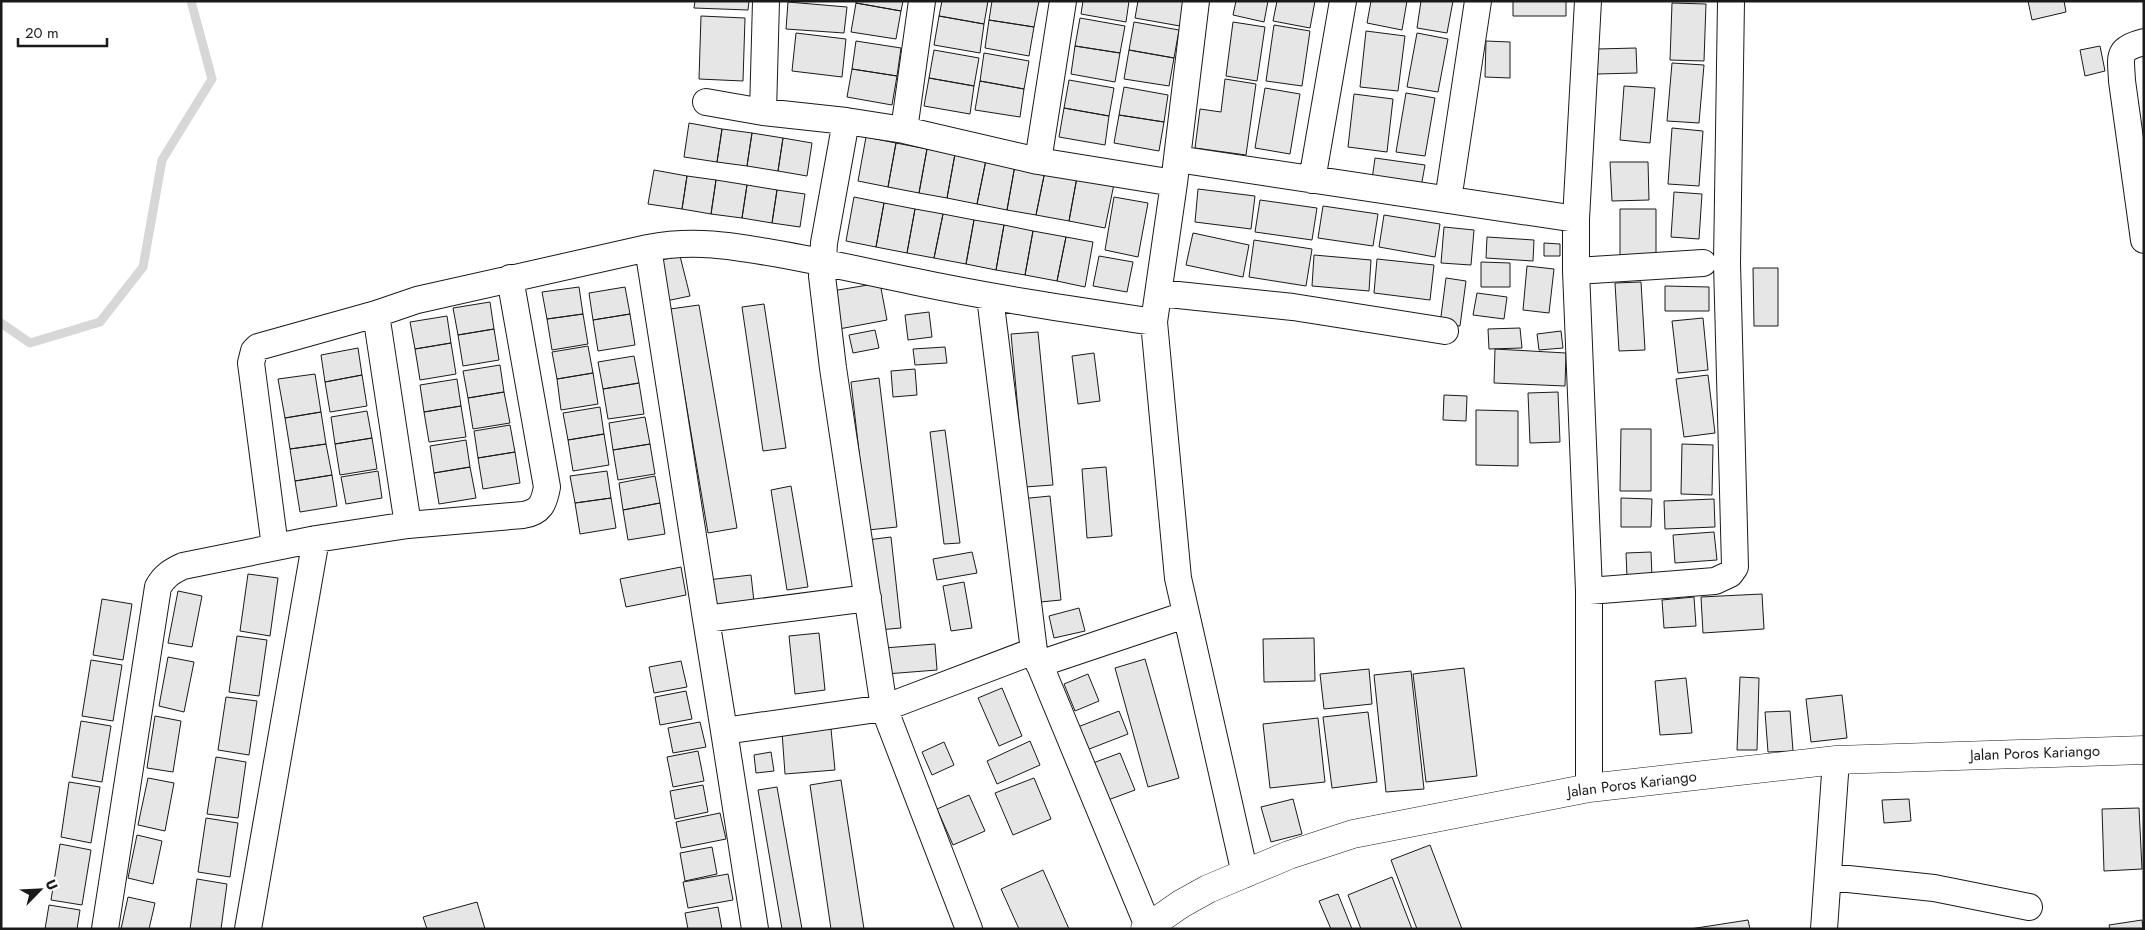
<svg xmlns="http://www.w3.org/2000/svg" width="2145" height="930" font-family="Jost,sans-serif">
<rect width="100%" height="100%" fill="#fff"/>
<g fill="none" stroke-linecap="round" stroke-linejoin="round">
<path stroke="#d7d7d7" stroke-width="9" d="M1,323l29,20 70,-21 43,-55 19,-107 50,-81 -21,-78"/>
</g>
<path fill="#e6e6e6" stroke="#1a1a1a" d="M695,1h54l-1,9 -54,-2z
M856,1h47l-2,10 -45,-8z
M942,1h46l-4,23 -45,-8z
M992,1h47l-5,26 -45,-7z
M1083,1h46l-3,21 -45,-8z
M1138,1h46l-4,25 -45,-8z
M1236,1h32l-4,21 -31,-7z
M1277,1h38l-5,27 -37,-7z
M1371,1h36l-5,29 -35,-7z
M1421,1h32l-6,32 -30,-5z
M1513,1h53v15h-53z
M2028,1h36l2,11 -34,8z
M788,2l59,5 -3,26 -58,-4z
M856,3l45,8 -5,28 -45,-7z
M1672,3l34,1 -2,57 -34,-1z
M701,16l44,2 -2,63 -44,-2z
M939,16l45,8 -4,29 -46,-8z
M1080,18l45,8 -5,27 -45,-7z
M989,20l45,7 -5,29 -44,-8z
M1134,22l45,8 -5,28 -45,-8z
M1233,22l32,5 -8,54 -31,-5z
M1274,25l36,6 -8,55 -36,-5z
M1366,31l39,5 -7,55 -38,-4z
M796,33l50,6 -4,38 -50,-6z
M1417,33l31,6 -10,53 -31,-5z
M856,41l45,7 -4,28 -45,-7z
M1486,41l24,1v36l-25,-1z
M1075,46l45,7 -5,29 -44,-8z
M2100,46l5,25 -20,5 -5,-26z
M1636,48l1,25 -40,1v-25z
M934,50l45,8 -5,28 -45,-8z
M1129,50l45,8 -5,28 -45,-7z
M984,53l45,8 -5,28 -44,-8z
M1672,63l32,2 -5,58 -32,-2z
M852,69l45,7 -5,29 -45,-8z
M929,78l45,8 -4,28 -46,-8z
M1225,79l31,5 -10,71 -51,-7 5,-39 21,3z
M1069,80l45,8 -5,28 -45,-8z
M980,81l44,8 -4,28 -45,-7z
M1624,86l31,2 -5,55 -30,-3z
M1124,87l44,8 -4,27 -45,-7z
M1265,88l35,6 -10,60 -35,-6z
M1406,93l29,5 -10,58 -29,-4z
M1354,94l39,5 -6,53 -39,-5z
M1064,108l45,8 -4,29 -46,-8z
M1119,115l45,7 -5,29 -45,-8z
M689,123l33,6 -5,33 -33,-5z
M1672,128l31,3 -4,55 -31,-2z
M722,129l30,4 -5,33 -30,-4z
M752,133l31,5 -5,33 -31,-5z
M866,137l30,6 -8,44 -30,-6z
M783,138l29,5 -5,33 -29,-5z
M896,143l31,6 -8,44 -31,-6z
M927,149l28,5 -8,44 -28,-5z
M955,154l31,6 -9,44 -30,-6z
M1375,158l50,7 -5,28 -49,-6z
M986,160l29,5 -8,45 -30,-6z
M1610,162h38l1,38 -37,1z
M1015,165l30,6 -9,44 -29,-5z
M654,170l33,6 -5,33 -34,-5z
M1045,171l32,6 -8,44 -33,-6z
M687,176l29,4 -5,34 -29,-5z
M1077,177l37,7 -9,44 -36,-7z
M716,180l31,5 -5,33 -31,-4z
M747,185l30,5 -5,33 -30,-5z
M1198,189l57,7 -4,33 -56,-7z
M777,190l28,4 -5,33 -28,-4z
M1674,192l28,2 -3,45 -28,-2z
M854,197l30,6 -8,44 -30,-6z
M1114,197l34,6 -10,54 -33,-7z
M1260,200l57,8 -5,32 -57,-8z
M884,203l31,6 -8,44 -31,-6z
M1323,206l55,8 -5,32 -55,-8z
M915,209l28,5 -9,44 -27,-5z
M1620,209h36v48h-36z
M943,214l31,6 -8,44 -32,-6z
M1384,215l56,9 -5,33 -56,-10z
M974,220l30,5 -8,45 -30,-6z
M1004,225l29,6 -8,44 -29,-5z
M1444,227l30,3 -3,35 -30,-2z
M1033,231l33,6 -9,44 -32,-6z
M1193,233l56,12 -6,32 -57,-12z
M1066,237l27,5 -8,45 -28,-6z
M1487,237l47,3 -1,21 -47,-3z
M1254,240l58,9 -6,37 -57,-9z
M1544,243l16,1v12h-16z
M1314,255l57,5 -2,31 -57,-5z
M680,256l10,40 -29,6 -9,-40z
M1099,256l34,6 -6,30 -34,-6z
M1377,259l57,6 -4,35 -56,-7z
M1481,262l29,1v24h-29z
M1527,266l27,3 -5,44 -26,-3z
M1753,268h25v58h-24z
M1446,278l20,3 -6,45 -20,-2z
M1641,282l4,68 -26,1 -4,-68z
M880,283l7,37 -48,9 -7,-38z
M1665,286l44,1v24h-44z
M579,287l4,27 -36,5 -5,-27z
M625,287l5,27 -37,6 -4,-27z
M1477,293l30,4 -3,22 -31,-4z
M490,302l4,27 -36,6 -5,-27z
M764,304l22,144 -23,3 -21,-144z
M699,305l38,223 -29,5 -38,-224z
M929,312l3,25 -24,3 -3,-25z
M583,314l5,30 -36,6 -5,-31z
M630,314l5,31 -37,6 -5,-31z
M447,316l4,27 -36,6 -5,-27z
M1703,318l5,52 -30,3 -6,-52z
M1520,328l2,20 -33,1 -1,-20z
M494,329l5,31 -36,6 -5,-31z
M875,330l4,18 -26,5 -4,-18z
M1561,331l2,17 -24,2 -2,-16z
M1038,332l15,153 -28,2 -14,-153z
M451,343l5,31 -36,6 -5,-31z
M588,346l5,27 -36,6 -5,-27z
M945,347l2,16 -32,2 -2,-16z
M358,348l4,27 -37,7 -4,-27z
M1495,349l71,4 -1,33 -71,-3z
M1094,353l6,48 -22,3 -6,-48z
M634,356l5,27 -36,6 -5,-27z
M500,365l4,27 -36,6 -5,-27z
M915,369l2,26 -24,2 -2,-26z
M593,373l5,31 -37,6 -4,-31z
M315,374l6,38 -36,6 -7,-39z
M362,375l5,31 -37,6 -5,-30z
M1708,375l7,58 -31,4 -8,-58z
M879,378l18,149 -29,3 -17,-148z
M457,379l4,27 -37,6 -4,-27z
M639,383l5,31 -36,5 -5,-30z
M504,392l6,31 -37,6 -5,-31z
M1558,392l2,50 -30,1 -2,-50z
M1444,395l23,1 -1,25 -23,-1z
M461,406l5,31 -37,5 -5,-30z
M600,407l4,27 -36,6 -5,-27z
M1476,410l42,1v55l-42,-1z
M367,411l5,27 -37,6 -4,-27z
M321,412l5,32 -36,5 -5,-31z
M645,417l5,27 -37,6 -4,-27z
M510,425l5,27 -37,6 -4,-27z
M1621,429h30v62h-31z
M945,430l15,113 -16,1 -14,-112z
M604,434l5,31 -36,6 -5,-31z
M372,438l5,31 -37,6 -5,-31z
M466,440l4,27 -36,6 -4,-27z
M326,444l6,31 -37,6 -5,-32z
M650,444l5,30 -37,6 -5,-30z
M1682,444l31,1 -1,50 -31,-1z
M515,452l5,31 -37,6 -5,-31z
M470,467l6,31 -37,6 -5,-31z
M1106,467l6,69 -25,2 -5,-69z
M378,471l4,27 -36,6 -5,-27z
M607,471l4,27 -36,5 -5,-27z
M332,475l5,31 -37,6 -5,-31z
M655,476l5,27 -37,7 -4,-27z
M791,486l17,101 -21,3 -16,-100z
M1050,496l11,104 -31,3 -10,-104z
M611,498l5,30 -36,6 -5,-31z
M1621,498l31,1 -1,28h-30z
M1714,499l1,28 -50,2 -1,-28z
M660,503l5,31 -37,6 -5,-30z
M1714,532l3,28 -42,3 -2,-28z
M891,537l10,91 -23,2 -11,-90z
M972,552l5,21 -40,7 -4,-21z
M1651,552l1,25h-25l-1,-24z
M681,567l5,28 -60,12 -6,-28z
M248,574l30,4 -8,58 -30,-5z
M751,575l3,27 -44,4 -3,-26z
M964,582l8,46 -21,3 -8,-45z
M178,591l24,5 -10,51 -24,-4z
M1762,594l2,35 -61,4 -2,-36z
M1694,597l2,29 -32,2 -2,-28z
M102,599l30,5 -9,56 -30,-5z
M1079,608l6,23 -31,7 -5,-22z
M819,633l6,57 -30,4 -6,-58z
M237,636l30,4 -8,56 -30,-4z
M1314,638l1,43 -51,1 -1,-43z
M935,644l2,26 -51,4 -2,-26z
M168,657l26,5 -10,50 -25,-6z
M1145,659l34,119 -31,9 -33,-119z
M91,660l31,5 -9,56 -31,-5z
M681,661l6,26 -33,6 -5,-26z
M1464,668l13,108 -51,6 -13,-108z
M1369,669l3,35 -48,5 -4,-35z
M1411,671l13,118 -38,3 -12,-117z
M1088,674l11,27 -24,10 -11,-27z
M1740,677l19,1 -2,72h-20z
M1686,678l6,55 -32,2 -5,-54z
M1002,688l20,48 -23,10 -21,-48z
M686,691l6,28 -32,6 -5,-28z
M1842,695l5,43 -36,4 -5,-43z
M226,697l31,4 -8,54 -31,-5z
M1119,711l9,23 -49,19 -9,-23z
M1790,711l3,40 -25,1 -3,-40z
M1368,712l9,70 -45,6 -9,-71z
M155,716l26,5 -8,51 -26,-4z
M1318,718l7,64 -55,6 -7,-64z
M81,721l30,5 -9,56 -30,-5z
M700,722l6,25 -33,6 -5,-25z
M831,729l4,41 -50,4 -3,-42z
M1030,741l10,24 -43,19 -10,-23z
M944,742l10,23 -22,10 -10,-23z
M698,751l6,30 -31,6 -6,-30z
M771,752l3,19 -18,2 -2,-18z
M1120,753l15,37 -27,10 -15,-37z
M216,757l30,5 -8,56 -31,-4z
M148,778l26,5 -9,48 -27,-6z
M1034,778l17,41 -38,16 -18,-42z
M841,780l23,149h-33l-21,-144z
M69,782l31,5 -9,56 -30,-6z
M703,785l5,27 -33,7 -5,-28z
M777,787l25,142h-20l-24,-139z
M969,795l16,36 -32,14 -16,-36z
M1293,799l9,35 -31,8 -10,-35z
M1909,799l2,22 -27,2 -2,-23z
M2139,808l3,61 -38,2 -2,-62z
M720,813l6,26 -45,9 -5,-26z
M206,818l32,5 -8,54 -32,-5z
M137,835l25,6 -9,43 -25,-6z
M60,844l31,6 -9,55 -31,-5z
M1430,845l32,84h-45l-26,-69z
M712,847l5,27 -32,7 -5,-28z
M1043,870l26,59h-50l-18,-40z
M728,874l5,26 -45,8 -5,-26z
M1392,877l20,52h-51l-13,-34z
M197,879l30,5 -6,45h-31z
M1338,894l14,35h-21l-12,-28z
M128,897l27,6 -6,26h-28z
M477,902l8,27h-58l-4,-12z
M49,905l31,5 -3,19h-32z
M718,907l4,22h-34l-3,-16z
M1748,920l2,9h-60z
M2142,920l1,9h-33l-1,-4z"/>
<g fill="none" stroke-linecap="round" stroke-linejoin="round">
<defs>
<path id="minor" d="M1588,1l-12,218v52l13,320v197
M2144,42c-28,7 -23,14 -22,39l22,159
M706,102l57,10 83,9 -22,122 -2,33 11,92 51,340 85,221
M763,112l3,-111
M846,121l58,9 134,31 136,22
M904,130l18,-129
M1177,159l399,60
M1038,161l25,-160
M1312,180l31,-179
M1448,200l30,-199
M648,248l58,371 162,-21
M1576,271l127,-8
M510,278l37,209c-3,16 -6,25 -24,28l-115,10 -32,-211 41,-14 231,-52c47,-9 85,-2 131,6 45,8 89,18 133,27 80,17 161,29 242,41l20,-139 22,-182
M1159,293l134,14 152,24
M1154,322l24,256 67,296
M275,547l-24,-184 3,-12 4,-4 118,-33
M1589,591l126,-10 15,-7 5,-7 -8,-304 4,-262
M706,619l18,112 160,-23 150,-57 -44,-354
M1034,651l114,275
M1039,664l146,-49
M724,731l31,198
M1829,877l105,11 95,19
M105,929l53,-342c6,-11 14,-16 25,-21l133,-27 92,-14
M248,929l68,-390
M1824,929l12,-169"/>
<path id="secondary" d="M1145,929l36,-25 27,-15 81,-34 64,-21 236,-46 247,-28 308,-10"/>
</defs>
<use href="#minor" stroke="#1a1a1a" stroke-width="28"/>
<use href="#secondary" stroke="#1a1a1a" stroke-width="29"/>
<use href="#minor" stroke="#fff" stroke-width="26"/>
<use href="#secondary" stroke="#fff" stroke-width="28"/>
</g>
<g text-anchor="middle" stroke-width="4" stroke-linejoin="round" paint-order="stroke">
<g font-size="15" fill="#1a1a1a" stroke="#fff">
<text transform="translate(2035 753) rotate(-2)" y="5">Jalan Poros Kariango</text>
<text transform="translate(1632 784) rotate(-7)" y="5">Jalan Poros Kariango</text>
</g>
</g>
<rect width="2145" height="930" fill="none" stroke="#1a1a1a" stroke-width="5"/>
<g transform="translate(40 890) rotate(66)" stroke="#ffffff" stroke-width="4" paint-order="stroke">
<path d="M0-4L9 19L0 12L-9 19Z" fill="#1a1a1a"/>
<text y="-8" font-size="14" font-weight="bold" text-anchor="middle" fill="#1a1a1a">U</text>
</g>
<path d="M18 38v8h89v-8" fill="none" stroke="#1a1a1a" stroke-width="2.5"/>
<text x="25" y="38" font-size="15" fill="#1a1a1a" stroke="#ffffff" stroke-width="4" paint-order="stroke">20 m</text>
</svg>
